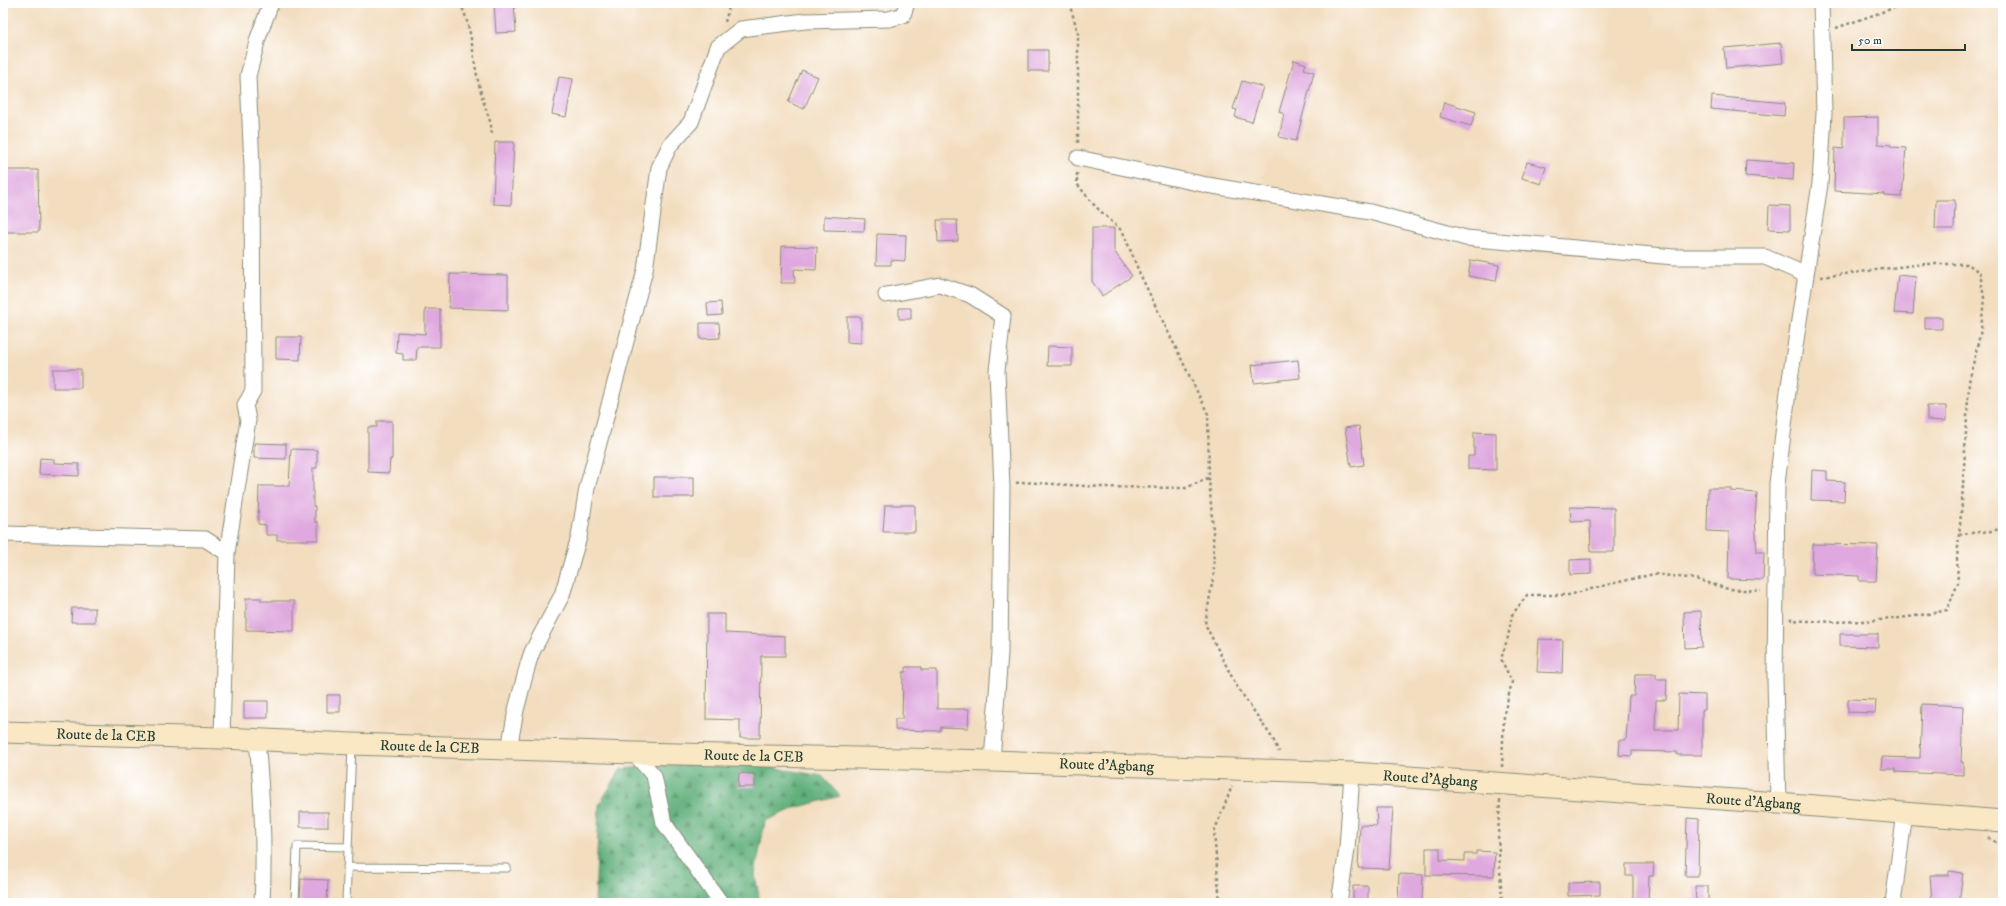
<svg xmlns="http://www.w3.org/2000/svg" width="2006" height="906" font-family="'IM FELL DW Pica',serif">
<defs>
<pattern id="forest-firs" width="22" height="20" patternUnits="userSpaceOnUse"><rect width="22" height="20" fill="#62b07b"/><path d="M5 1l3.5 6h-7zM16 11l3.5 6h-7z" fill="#509066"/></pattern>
</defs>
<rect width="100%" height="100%" fill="#fff"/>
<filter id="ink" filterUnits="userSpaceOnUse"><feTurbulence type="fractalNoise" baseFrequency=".025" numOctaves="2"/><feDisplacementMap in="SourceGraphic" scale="8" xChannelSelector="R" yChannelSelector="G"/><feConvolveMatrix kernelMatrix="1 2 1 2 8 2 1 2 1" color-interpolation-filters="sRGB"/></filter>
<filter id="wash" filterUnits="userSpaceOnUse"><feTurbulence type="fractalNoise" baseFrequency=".012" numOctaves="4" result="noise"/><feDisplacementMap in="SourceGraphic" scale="16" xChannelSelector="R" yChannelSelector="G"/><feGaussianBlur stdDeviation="0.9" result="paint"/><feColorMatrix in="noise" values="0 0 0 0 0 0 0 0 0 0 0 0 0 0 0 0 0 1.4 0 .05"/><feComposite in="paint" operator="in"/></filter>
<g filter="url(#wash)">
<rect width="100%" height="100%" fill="#f3ddbf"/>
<path fill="url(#forest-firs)" stroke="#407658" d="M684,764h69l69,12 18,20 -45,12 -30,13 -10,53 5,29h-165l4,-98 22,-36z"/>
<g id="blocks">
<path fill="#dfa8de" d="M494,3h20l2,29 -20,1z
M1781,43l2,20 -57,5 -2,-20z
M1028,50h20v21h-20z
M1294,60l12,4 -2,5 10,3 -18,69 -17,-4 5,-23 -5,-2z
M802,70l16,7 -14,32 -16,-7z
M559,77l14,2 -7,38 -14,-3z
M1242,81l21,6 -11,35 -17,-5 2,-7 -4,-1z
M1712,96l73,7 -1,13 -73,-7z
M1444,102l32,10 -5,14 -31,-9z
M1878,117v27l13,1v2l15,1 -4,49 -17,-1v-2l-51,-3 1,-43 9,1v-31z
M495,142h19l-3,63 -18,-1z
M1746,160l48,3 -1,17 -48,-4z
M1527,162l19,5 -5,17 -19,-6z
M5,170h33l1,62h-34z
M1936,200h19l-1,29h-19z
M1769,205l21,1v24l-22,-1z
M824,216l41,3 -1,12 -40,-1z
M937,220h20l1,21 -20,1z
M1092,228h22v23l18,25 -30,20 -10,-15z
M877,234l29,1 -1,26 -14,-1v5h-15z
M782,246l35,1 -1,23 -22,-1 1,14h-14z
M1471,260l28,5 -3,16 -28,-5z
M450,274l58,1v35l-59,-2z
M1898,275l18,2 -3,37 -19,-1z
M721,302l1,13 -14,1 -1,-13z
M899,308h12v11h-12z
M425,309h15v38h-23l-1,13h-13v-6l-7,-1 1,-21 28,2z
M847,317h14v26l-14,-1z
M1925,317h17v12h-17z
M700,323h19l1,15 -20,1z
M276,337h25l-1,23 -24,-1z
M1048,346l24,1v19h-25z
M1298,360l2,18 -46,5 -2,-18z
M53,369h28v19h-28z
M1927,406h19v15l-19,-1z
M377,421h15v38h-2l-1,14 -21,-1v-45h9z
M1359,426l5,39 -13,2 -6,-39z
M1474,432l22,1v37l-28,-1v-13h6z
M254,443l32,1v15l-32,-1z
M291,449l26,1v18h-4v38h2v16h3v18h-41v-5h-11v-10l-8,-1 1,-38h30z
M40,458l14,1v4l25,1v12l-40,-2z
M1812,470l15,1v10l18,1 -1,19 -33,-1z
M654,477h40v20h-40z
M1708,488h23v3l26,2 -2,24 2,35h7l-1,28 -35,-1 1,-47 -22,-1z
M885,505h30v27h-32z
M1570,507l44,1v44h-23l-1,-31 -19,1z
M1813,544l65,1 -2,36h-17v-5l-47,-2z
M1591,559v15l-21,1v-15z
M246,598h15v3h33v30l-48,-1z
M72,608h23v14h-24z
M1701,611l1,36 -17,1 -1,-36z
M707,614h18v19l60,3v20h-24l-1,82h-20v-18l-34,-1z
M1840,634h38v13l-38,-1z
M1539,639l24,1 -1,33 -25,-1z
M906,667h15v3h16v39h32l-1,19 -27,-1 -1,4 -45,-1v-11h7l1,-47h3z
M1635,674h21v5h11l-1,21h-10l-1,30h23l1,-36 26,1v15h-3v45h-25v-3l-45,-1v5l-13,-1 1,-15h6l3,-44h5z
M327,695h13v17h-13z
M1848,699l28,1 -1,13 -27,-1z
M244,701h24v17h-24z
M1922,704l41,2 -2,56h2v13l-67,-3v-3h-15l1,-12 38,1z
M739,773l16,1v13h-17z
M1376,808h17l-4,61 -31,-1 2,-43 17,1z
M300,812h28v15h-28z
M1687,818l12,1 -1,57h-13z
M1426,848h14v12l25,1v-7h11v-3l19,1 -1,24 -68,-1z
M1626,864h28l-1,12h-4l-1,27h-15v-27h-7z
M1949,871l14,2 -4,30 -27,-1 -2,-27h19z
M1399,874l24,1 -1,28h-24z
M301,879l27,1 -1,23h-27z
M1600,882v13l-32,1v-13z
M1353,886h15v16h-15z
M1695,886h13v17h-12z"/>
</g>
</g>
<g filter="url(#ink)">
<use href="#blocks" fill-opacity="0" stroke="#898d7a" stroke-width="1"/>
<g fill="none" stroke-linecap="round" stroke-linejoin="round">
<defs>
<path id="lane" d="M347,867l160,1
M295,903l2,-57 51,1
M346,903l6,-158"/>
<path id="street" d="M1078,158l129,27 163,27 96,26 208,19h91l37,16 4,4
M886,295l54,-10 30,10 33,21 -6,55 5,116 -2,166 -8,108
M3,534l202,5 22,14
M222,738l5,-185 21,-133 -3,-15 8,-14 -1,-224 -4,-91 10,-38 13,-35
M257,740c5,54 8,108 5,163
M509,749l7,-39 12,-46 4,-12 30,-57 17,-58 8,-49 58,-218 14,-102 11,-23 21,-23 27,-75 23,-18 64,-8 84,-2 14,-4 4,-12
M634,753l20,23 10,47 57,80
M1778,803l-3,-124 2,-195 11,-92 32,-208 4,-71 -3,-110
M1339,903l8,-54 5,-76
M1893,903l12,-90"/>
<g id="secondary">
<path id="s1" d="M3,732l219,6 130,6 282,9 358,8 360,12 426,30 225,18"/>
</g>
</defs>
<use href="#lane" stroke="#898d7a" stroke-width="9"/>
<use href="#street" stroke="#898d7a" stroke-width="17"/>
<use href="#secondary" stroke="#898d7a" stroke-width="23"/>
<path stroke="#898d7a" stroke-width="2.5" stroke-dasharray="3 3" stroke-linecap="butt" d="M460,3c14,28 12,59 21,89 3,15 10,26 11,42
M1069,3l9,29v112
M725,22l5,-19
M1836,28l72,-25
M1077,173v11l18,22 28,26 17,42 68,140 1,64 4,52 1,43 -9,51 31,61 37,54 6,13
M1016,483l5,-1 80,5 85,1 22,-10
M1959,534l33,-3 11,-3
M1790,618l2,2c50,4 107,1 155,-10l11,-27 -1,-25 5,-56 7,-120 12,-52 3,-32 -4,-25 -12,-9h-46l-101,13
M1502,767l2,-53 8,-32 -11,-23 7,-22 4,-22 15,-20h42l37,-10 48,-11 42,5 32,10 33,2
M1500,800l-2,35 4,68
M1988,838l15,8
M1220,903l-6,-71 18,-46"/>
<use href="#lane" stroke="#fff" stroke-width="7"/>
<use href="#street" stroke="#fff" stroke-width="15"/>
<use href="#secondary" stroke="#fae7c3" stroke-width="21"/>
</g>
</g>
<g text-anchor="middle" stroke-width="4" stroke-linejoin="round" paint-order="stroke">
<g font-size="15" fill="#1f3d34" stroke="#fff">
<text dy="5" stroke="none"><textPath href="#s1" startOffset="103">Route de la CEB</textPath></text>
<text dy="5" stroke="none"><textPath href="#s1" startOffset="427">Route de la CEB</textPath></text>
<text dy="5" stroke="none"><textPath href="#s1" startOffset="751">Route de la CEB</textPath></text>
<text dy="5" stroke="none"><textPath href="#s1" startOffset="1104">Route d'Agbang</textPath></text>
<text dy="5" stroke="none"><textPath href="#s1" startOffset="1428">Route d'Agbang</textPath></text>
<text dy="5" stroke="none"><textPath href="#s1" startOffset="1752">Route d'Agbang</textPath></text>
</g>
</g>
<rect width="2006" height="906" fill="none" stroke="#fff" stroke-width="16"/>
<path d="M1852 44v6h113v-6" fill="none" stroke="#1f3d34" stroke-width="2"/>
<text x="1858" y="44" font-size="12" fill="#1f3d34" stroke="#ffffff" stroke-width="3" paint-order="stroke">50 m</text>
</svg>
